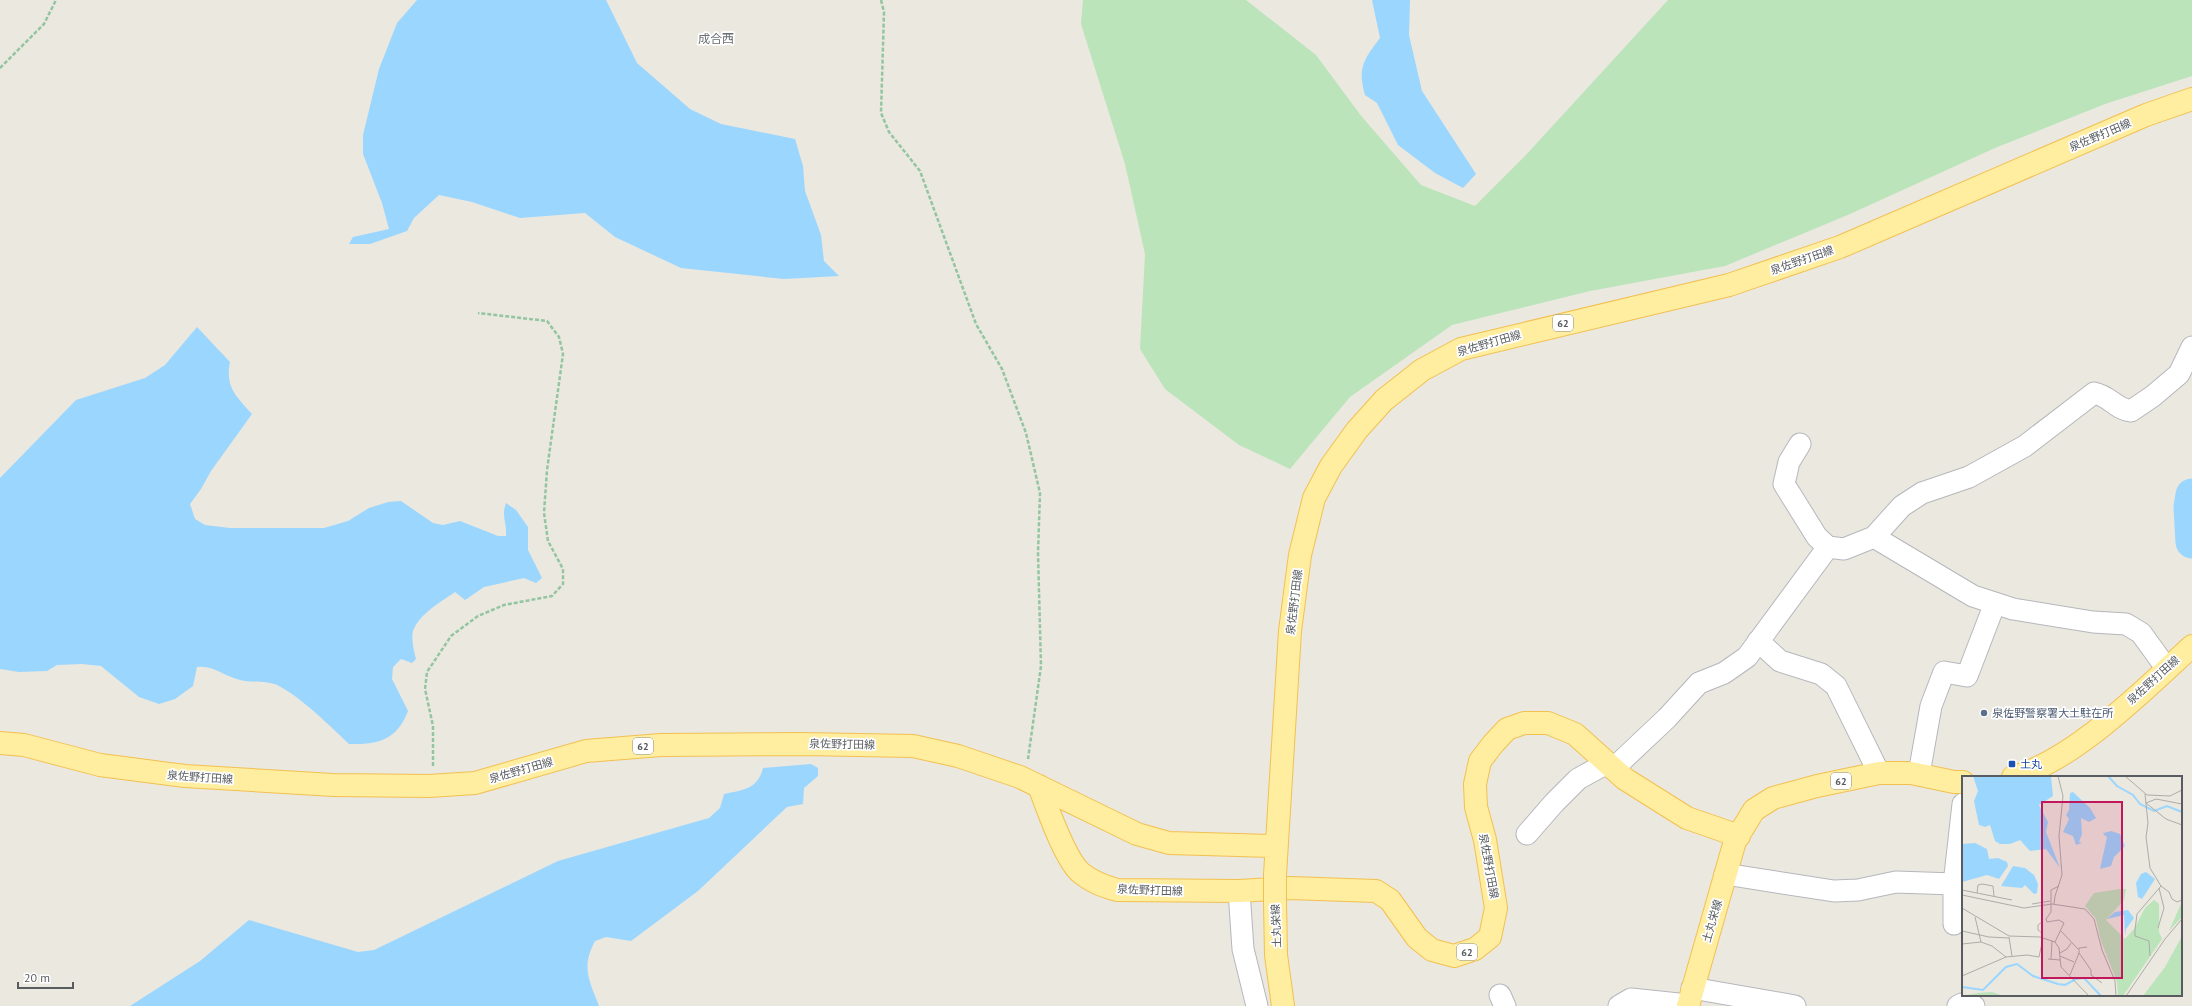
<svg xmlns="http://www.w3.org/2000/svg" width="2192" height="1006" font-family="'PT Sans','Noto Sans JP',sans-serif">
<rect width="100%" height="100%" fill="#ebe8df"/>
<path fill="#bbe4ba" d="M1083,0h163l70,55 46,62 59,68 54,21 50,-50 143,-156h524v76l-87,28 -110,44 -145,66 -125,52 -135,25 -138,34 -102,72 -60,72 -51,-24 -74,-56 -25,-40 5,-95 -20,-90 -44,-140z"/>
<path fill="#9bd6ff" d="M417,0h189l31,63 53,46 31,15 74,15 8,27 2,25 16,44 3,26 15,15 -55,3 -103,-11 -66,-31 -30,-24 -65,5 -48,-16 -33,-7 -25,23 -7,13 -37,13h-21l4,-7 36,-8 -7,-26 -19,-49v-19l16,-66 18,-46z
M1372,0h38l-1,35 13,56 54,83 -13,14 -28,-15 -37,-28 -21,-42 -12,-8c-8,-27 -1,-36 15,-57z
M197,327l33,35c-5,25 6,34 22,52l-41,57 -10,18 -11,15 5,15 10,6 25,3h94l24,-7 21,-13 19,-6 13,-1 32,22 10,2 17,-4 38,15h8c1,-14 -5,-20 0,-33l10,7 12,17v23l14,28 -6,5 -12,-5 -40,9 -19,13 -10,-8c-14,10 -35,21 -42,39 -2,8 1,20 3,28l-4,4 -11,-4 -8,8 -1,12 16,32c-11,29 -30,34 -59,33 -19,-18 -47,-46 -70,-58 -11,-6 -28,-3 -39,-6 -17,-4 -26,-15 -43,-13l-4,19 -18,13 -16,5 -20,-7 -38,-31 -19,-2 -25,1 -10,6 -28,1 -19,-3v-191l76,-78 69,-22 20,-13z
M811,764l7,4v8l-14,12 -1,16 -16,3 -89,84 -67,50 -25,-4 -11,4c-14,26 -6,39 4,65h-469l70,-45 49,-41 109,32 16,-2 184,-89 151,-43 11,-10 4,-14c19,-4 34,-5 39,-26z"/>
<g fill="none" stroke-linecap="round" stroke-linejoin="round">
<path stroke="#9bd6ff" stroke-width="33" d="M2192,495l-2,12 2,35"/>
<defs>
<path id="minor" d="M1800,444l-11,18 -5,22 33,53 11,10 16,2 30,-12 28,-31 20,-13 47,-16 56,-31 69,-53c16,3 21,16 37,18l22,-15 26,-22 13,-27
M1874,537l99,59 40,13 80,13 33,2 15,9 26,36
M1758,641l22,20 41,13 15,12 43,87
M1613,769l54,-51 32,-35 25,-10 23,-16 81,-110
M1919,774l12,-68 13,-34 23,4 28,-73
M1527,834l27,-31 24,-24 29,-16
M1725,874l109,17 24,-1 38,-8 58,2
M1239,891l4,58 14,57
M1954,924v-40l9,-80
M1692,988l103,18
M1500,995l5,11
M1619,1006l12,-7 57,6
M1958,1006l4,-2 12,2"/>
<path id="major" d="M0,743l24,2 76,20 85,11 148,9 96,1 46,-3 111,-32 75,-6 141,-1 111,2 45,10 62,21 117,57 32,9 107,3
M2013,777c61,-16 133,-89 179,-131
M1039,786c8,21 26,74 42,87 11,9 22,13 36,17l122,1 51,-3 86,3 14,9 27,38 15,12 22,6 21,-7 15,-12 6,-29 -11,-68 -9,-33 -1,-23 5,-23 13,-17 14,-15 17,-6h24l27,11 50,45 62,39 52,18
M1275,875l15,-244 10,-76 14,-57 17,-32 26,-36 27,-30 38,-30 39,-21 268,-64 111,-38 306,-132 46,-16
M1275,902l1,53 7,51
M1688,1006l47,-165 19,-31 19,-12 44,-12 62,-13h32l43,9h9"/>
</defs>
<use href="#minor" stroke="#b5b7bc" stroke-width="23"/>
<use href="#major" stroke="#f2c051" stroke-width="24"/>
<path stroke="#93c5a0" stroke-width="2.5" stroke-dasharray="4 2" stroke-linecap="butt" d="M881,0l3,12 -3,101 8,19 31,39 56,153 26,45 24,64 14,60 -2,60 3,113 -13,93
M0,68l44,-44 12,-24
M433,766v-40l-8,-37 2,-17 24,-36 27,-20 26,-11 48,-9 11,-12v-15l-15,-28 -4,-28 3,-43 16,-116 -4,-17 -12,-16 -69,-8"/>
<use href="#minor" stroke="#fff" stroke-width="21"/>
<use href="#major" stroke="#ffeda0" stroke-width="22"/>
<defs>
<path id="major-bridge" d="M1275,875v27"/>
</defs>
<use href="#major-bridge" stroke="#f2c051" stroke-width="24" stroke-linecap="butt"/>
<use href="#major-bridge" stroke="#ffeda0" stroke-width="22"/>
</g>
<circle fill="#5c6f8a" stroke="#fff" stroke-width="1.5" cx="1984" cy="713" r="4"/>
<rect fill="#1a4fb4" stroke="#fff" stroke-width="1.5" x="2008" y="760" width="8" height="8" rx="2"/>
<g text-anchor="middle" stroke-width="3.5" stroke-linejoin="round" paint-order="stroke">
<g fill="#fff" stroke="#8a8d90" stroke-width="1">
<rect x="1553" y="315" width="20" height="16" rx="3"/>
<rect x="633" y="738" width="20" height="16" rx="3"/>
<rect x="1831" y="773" width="20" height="16" rx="3"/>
<rect x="1457" y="944" width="20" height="16" rx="3"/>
</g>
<g font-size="10" font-weight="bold" fill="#585c60">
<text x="1563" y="327">62</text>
<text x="643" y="750">62</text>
<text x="1841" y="785">62</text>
<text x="1467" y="956">62</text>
</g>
<g font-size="11" fill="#585c60" stroke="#fff">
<text transform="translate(2100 135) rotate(-23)" y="4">泉佐野打田線</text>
<text transform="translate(1802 260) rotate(-19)" y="4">泉佐野打田線</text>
<text transform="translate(1489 343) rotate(-16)" y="4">泉佐野打田線</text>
<text transform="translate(1294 602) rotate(-83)" y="4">泉佐野打田線</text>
<text transform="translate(2153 680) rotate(-42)" y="4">泉佐野打田線</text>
<text transform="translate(842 744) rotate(1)" y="4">泉佐野打田線</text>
<text transform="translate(521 770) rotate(-16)" y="4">泉佐野打田線</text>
<text transform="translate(200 777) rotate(4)" y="4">泉佐野打田線</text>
<text transform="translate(1489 866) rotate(80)" y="4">泉佐野打田線</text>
<text transform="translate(1150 890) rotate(2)" y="4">泉佐野打田線</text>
<text transform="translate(1712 921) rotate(-74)" y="4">土丸栄線</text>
<text transform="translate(1276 926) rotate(-92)" y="4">土丸栄線</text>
</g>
<g font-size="11" fill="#4e5e75" stroke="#fff" text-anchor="start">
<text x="1992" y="717">泉佐野警察署大土駐在所</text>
</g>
<g font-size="11" fill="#164399" stroke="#fff" text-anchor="start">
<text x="2020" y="768">土丸</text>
</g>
<g font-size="12" fill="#696e72" stroke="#fff">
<text x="716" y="43">成合西</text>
</g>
</g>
<g transform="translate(1962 776)">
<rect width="220" height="220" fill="#ebe8df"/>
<path d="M158,113h6l-2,11 -18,20 19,19 9,-10 11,-21 9,-8 5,4v28l3,7 -39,57h-5l-1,-14 -16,-41 -5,-22 -11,-13 9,-13zM220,124v17l-13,14 12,-27zM220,160v60h-39l22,-29zM30,216l12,4h-42l16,-3z" fill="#bbe4ba"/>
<path d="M11,0h78l2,20 -14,9 9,17 -2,10 14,36 -14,-19 -16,2 -10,-11 -10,4h-10l-5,-3 -5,-16 -5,2 -6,-2 -5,-24 4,-10zM111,16l17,16 6,10 -7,4 -8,-4 1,16 -3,8 3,1 -6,2 -3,-9 -10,-4 6,-13 -3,-4 3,-5 1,-17zM141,54l1,3 7,-2 9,3 5,12 -11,11 -3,9 -11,3 7,-32 -3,-2zM13,67l12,6 2,10 9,-1 9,4 1,4 -9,13 -12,-4 -25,7v-38zM51,90l12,2 9,7 4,9 -1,9 -3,1 -9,-9 -3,3 -21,-2zM184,96l9,7 -13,20 -4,-2 -2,-14 5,-9zM166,134l6,8 -8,11 -1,7 -1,-21 -17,4 8,-7z" fill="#9bd6ff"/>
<path fill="none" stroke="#9bd6ff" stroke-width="2" d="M146,0l9,10 16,9 7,9 14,7 13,-5 15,6M0,211l21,3 23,-23 11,-3 16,12 25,8 7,1 11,-6 8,-1 17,18"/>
<path fill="none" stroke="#acaca8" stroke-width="1" d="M163,0l22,19 23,1 12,-6M183,18l3,29 -2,14 4,31 11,18 8,6 3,7 5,3 5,-2M184,27l20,16 16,6M184,27l10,-4 26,5M0,114l50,10M15,117l1,-8 4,-1 11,2 1,10M0,119l62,13 28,-4 33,5 9,10 8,31 13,31 1,15M70,128l18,-3M92,128l1,-8 7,-21 -3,-39 4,-40 -5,-20M0,132l47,28 31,1 15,5M13,141l6,25 11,4 14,11M196,152l6,-20 -5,-20M0,155l27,6 20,1M99,155l17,18M47,161l3,19M80,162v-5l-4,-3v-5l4,-3M93,166l9,-19 -5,-3 -12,2 -1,-3 5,-7v-22l8,-4M93,166l4,6 2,19 28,29M0,168l19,-2M125,171l-8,1v5l12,17v5l11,8M98,177l7,-4 4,-6M98,180l14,6M188,180l-1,-15 -14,-5v-6l2,-16 24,-28M86,183l12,1M89,183l1,-18M108,199l9,-22M0,200l44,-19 21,-2 12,2 4,-19M164,220l39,-57 17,-20"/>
<path fill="#c2185b" fill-opacity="0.15" stroke="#c2185b" stroke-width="2" d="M80,26h80v176h-80z"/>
<rect width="220" height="220" fill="none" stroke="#585c60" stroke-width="2"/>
</g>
<path d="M18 982v6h55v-6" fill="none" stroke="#585c60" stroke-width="2"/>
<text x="24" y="982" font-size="12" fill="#585c60" stroke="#ffffff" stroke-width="3" paint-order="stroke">20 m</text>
</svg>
